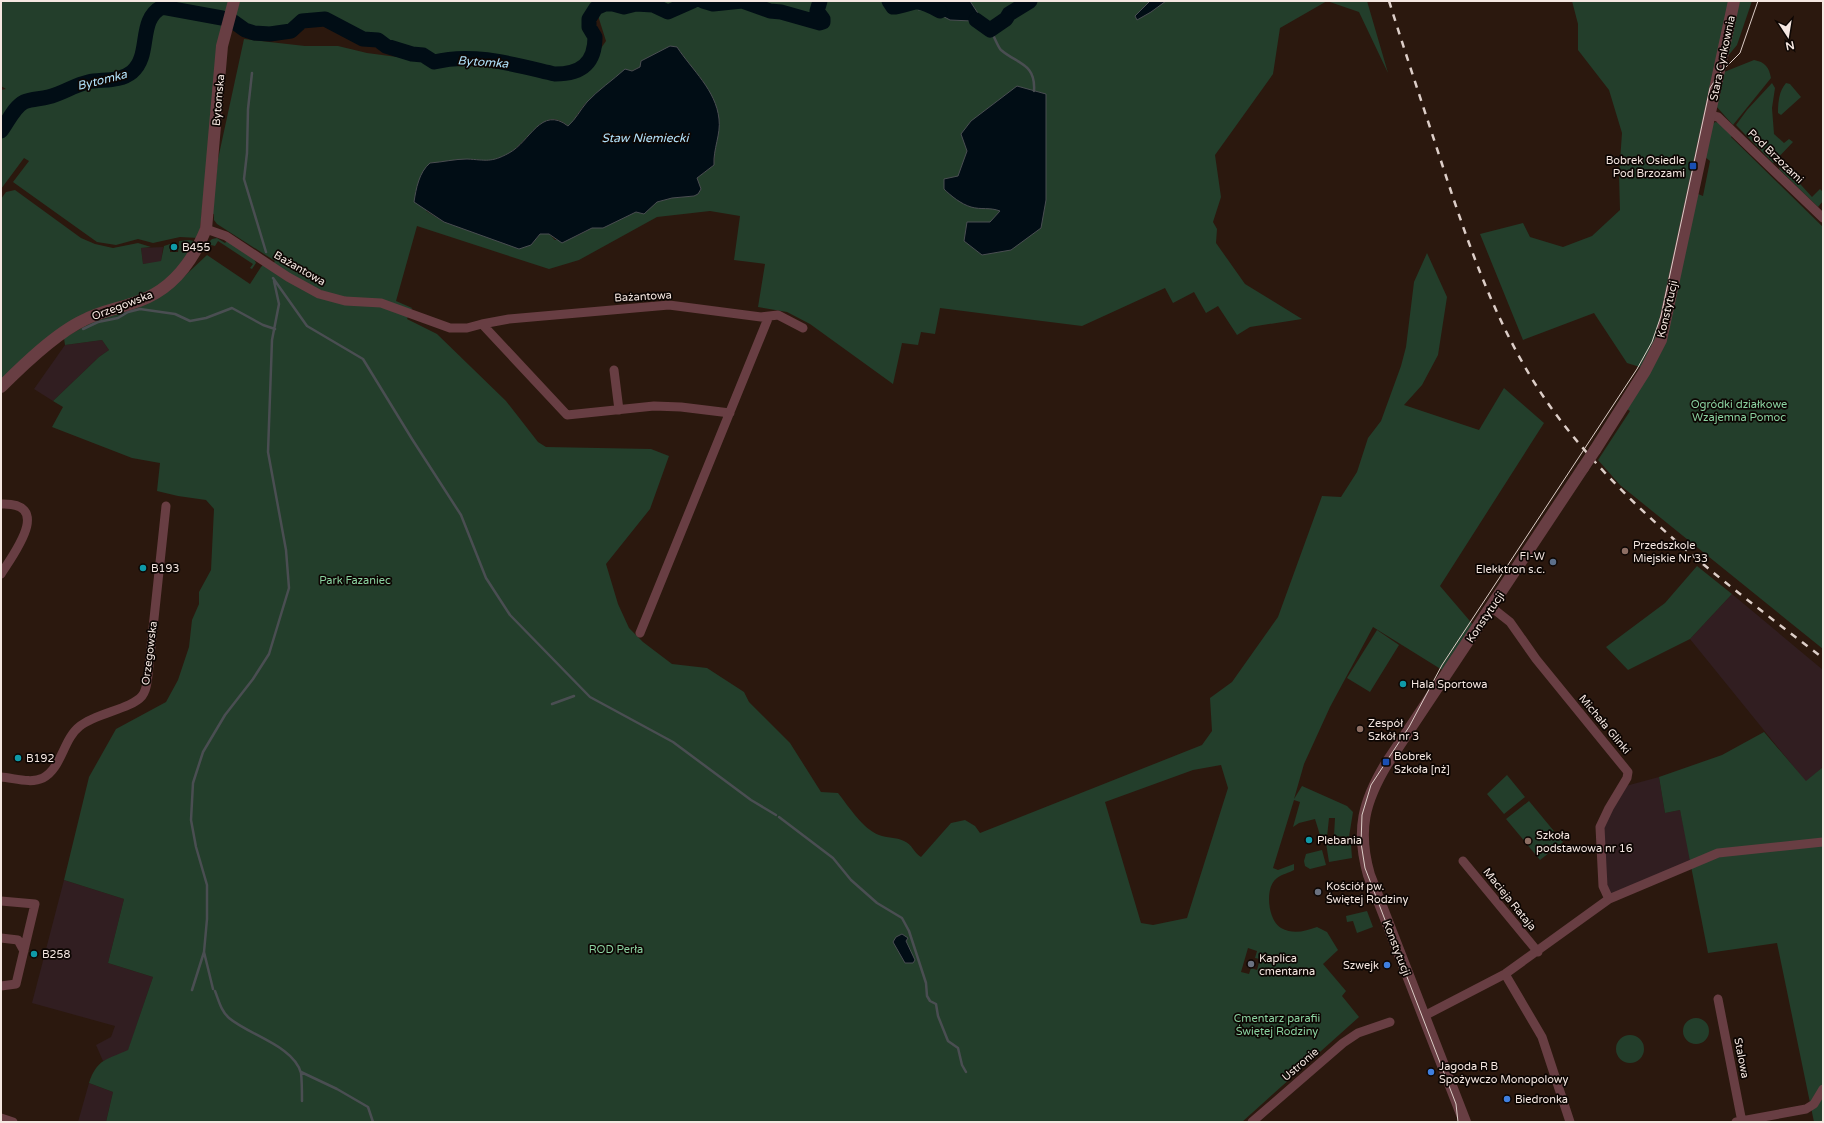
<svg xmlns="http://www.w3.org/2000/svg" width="1824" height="1123" font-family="'Varela Round',sans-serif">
<rect width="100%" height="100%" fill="#2b180e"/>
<path fill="#311e21" d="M163,247l-2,15 -18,2 -2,-16z
M102,340l7,10 -10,7 -46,44 -19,-12 31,-44z
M1732,594l91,76v97l-17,15 -116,-143z
M1659,777l6,36 15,-3 12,54 -83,35 -9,-72 22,-40z
M64,880l60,19 -16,64 45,14 -25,74 -25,10 -7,-16 15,-8 4,-11 -83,-23z
M89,1083l24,9 -7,30h-28z"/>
<path fill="#233e2b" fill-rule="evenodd" d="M1,1h164v3c-27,-1 -19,40 -27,56 -2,4 -6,8 -10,11 -10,9 -26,6 -38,8 -19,4 -36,16 -56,19 -9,1 -14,0 -22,6l-2,13 -9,12v-39l5,-1 -5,-3z
M171,1h60l-5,14 -51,-10z
M238,1h1129l21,72 -29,-61 -32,-11 -47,27 -7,46 -58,81 6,42 -8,25 4,7 -1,14 29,41 57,35 -52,8 -13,8 -19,-29 -12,7 -12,-21 -21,11 -8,-15 -83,38 -142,-18 -5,26 -14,-2 -3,13 -16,-2 -9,41 -83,-60 -23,-12 -29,-5 7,-43 -31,-4 6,-44 -30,-5 -53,6 -78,43 -30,9 -132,-43 -21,75 16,7 -5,11 30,15 69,67 32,41 8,5 105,2 18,7 -19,53 -44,55 12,40 11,24 14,14 29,22 35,4 37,24 5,10 41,41 31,49 17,1c11,14 25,36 41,42 8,3 17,2 25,6 8,3 10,12 17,16l30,-34 14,-3 10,6 5,7 222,-88 10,-14 -2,-33 22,-16 46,-65 44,-121 19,1 16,-25 11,-34 13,-17 20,-55 5,-19 8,-65 13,-29 20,44 -9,58 -16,30 -18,20 75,25 25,-42 40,35 -104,163 35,41 -28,46 -74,-46 -43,80 -26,57 -10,35 8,-13 45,20 6,6 -4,25 -15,-1 1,-18h-6l-2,19 -7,-2 -5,-16 -16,4 -6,4 7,-25 -6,-2 -21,68 5,2 16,-6v6c-5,3 -12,4 -17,8 -13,9 -9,43 4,50 13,7 24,3 36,-1l10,5 11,18 -15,14 23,27 -4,5 17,21 -117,105h-1136l7,-30 -24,-9c8,-24 17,-23 39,-33l25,-73 -45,-14 16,-64 -60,-19 25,-103 27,-48 50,-27 12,-22 11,-33 3,-27 7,-16v-12l12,-22 3,-61 -8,-9 -28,-4 -21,-5 3,-28 -28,-5 -80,-31 11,-20 -10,-6 46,-44 10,-7 -7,-10 -37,5 -1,-7 32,-18 79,-35 32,-30 43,29 11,-17 2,-2 7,5 5,-9 -58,-37 -3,-4v-6h-2l6,-55 26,-120 61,7h33l29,7 83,11 37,1 57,12 38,-1 24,-35 -12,-38c-12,9 -14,22 -2,33 -1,8 -3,16 -7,23 -14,26 -50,5 -71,1 -23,-4 -57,-5 -80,0 -14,-10 -31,-10 -47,-15l-3,-4 -6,-3 -18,-2 -32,-19h-19l-12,4 -9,8 -26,3 -16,-4 -13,-10zM656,54l31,8 16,19 12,66 -1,18 -17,13 4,11 -3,5 -4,2 -22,2 -15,4 -13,12 -8,-2 -33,16h-11l-15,8 -22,4 -6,-6h-9l-9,11 -12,3 -75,-26 -18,-11 4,-48c13,-1 25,-4 37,-4 19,1 24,4 42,-6 20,-11 34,-49 59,-27 7,-6 10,-14 17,-22 16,-17 34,-28 55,-37l1,-6zM1221,765l7,23 -41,130 -34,7 -12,-2 -36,-121 88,-32zM1248,948l9,3 -2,7 5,1 -3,11 -6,-2 -2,6 -8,-2z
M1572,1h157l-72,337 -14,30 -16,-5 -33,-50 -71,27 -43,-106 43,-11 7,14 33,10 29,-11 28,-26 -1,-35 3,-42 -13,-43 -31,-40v-26z
M1739,1h13l-15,44 -10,12z
M169,11l19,5 35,5 -24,217 -19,-1 -27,6 -15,-4 -22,6 -19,-3 -84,-60 16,-21 -5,-3 -23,31v-54l17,-23 9,-7 36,-8 20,-10 33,-3 18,-9 9,-12 13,-47 6,-4z
M1754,60c11,2 15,7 17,18l-38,47 -17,-19 8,-34z
M1772,83l3,5 -3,20 2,26 10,9 5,-4 4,3 -20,21 -37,-38 11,-15z
M1786,83l4,1 11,13 -20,18 -3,-2c0,-11 1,-22 8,-30z
M1715,122l6,1 12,12 -2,2 92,90v422l-203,-164 -22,-25 32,-49 -3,-2 35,-59 36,-156 5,2 7,-35 -5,-4 8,-33z
M1782,164l30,33 8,-8 3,3v9l-5,6 -39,-38z
M15,190l66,48 14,6 18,4 25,-5 13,4 -10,1 2,16 18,-3 3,-15 6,-2v8h8l1,-11 10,-1 10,2 -35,43 -79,33 -84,67v-186l5,-7z
M217,238l8,5 2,-2 27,18 2,4 -4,6 -2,-1 3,-4 -35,-23 -3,5 -8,-2 5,-5z
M1697,566l35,28 -42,45 -62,31 -22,-23 59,-44z
M1377,630l22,15 -29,47 -23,-14z
M1764,732l42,49 17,-14v355h-9l-37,-179 -69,10 -28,-143 -15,3 -6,-36 63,-22z
M1507,775l18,22 -21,17 -17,-20z
M1529,801l34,41 -23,18 -34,-41z
M1326,843l25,1 1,14 -23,4z
M1322,850l4,15 -16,4 -5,-3 -1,-5 2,-7z
M1367,911l6,16 -16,6 -4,-12 -6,1 -1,-6z
M1683 1031a13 13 0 1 1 26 0a13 13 0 1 1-26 0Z
M1616 1049a14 14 0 1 1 28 0a14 14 0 1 1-28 0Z"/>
<path fill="#010d15" stroke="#4a4e52" d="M921,1h49l11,17 12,10v4h-4l-17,-11 -22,-1 -21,-11 -11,1z
M1150,1h16l-15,11 -14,8 -2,-4z
M670,46l7,1c15,23 39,43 42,72 2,15 -6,30 -5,46l-17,13 4,11 -3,5 -4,2 -22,2 -15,4 -13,12 -8,-2 -33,16h-11l-30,15 -13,-9h-9l-9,11 -12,4 -75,-27 -30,-20c2,-13 5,-30 16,-39 13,-1 25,-4 37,-4 19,1 24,4 42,-6 21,-11 32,-48 59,-27 8,-7 12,-16 19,-24 11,-12 26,-22 38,-33l7,2 8,-4 1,-6z
M1017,86l29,8v106l-5,28 -30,22 -29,5 -18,-14 3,-19h23l10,-11c-10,-4 -19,-1 -29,-4 -10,-3 -20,-11 -27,-18v-10l14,-3 9,-25 -6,-17 10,-13z
M902,934l6,4 -2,3 9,19 -2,3h-8l-12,-21 3,-5z"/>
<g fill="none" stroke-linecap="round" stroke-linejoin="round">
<path stroke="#4a4e52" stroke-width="2.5" d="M168,1l1,6
M991,31c3,5 7,16 10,19 16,14 35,13 33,41
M252,73l-4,36 -1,44 -3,26 22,73
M273,278l34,48 56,33 49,80 49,76 25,63 24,37 80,82 83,45 78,58 25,15
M83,329l15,-7 20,-4 10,-6 12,-3 35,5 15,7 16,-3 26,-10 31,17 12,4
M552,704l22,-8
M779,817l54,41 18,22 26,23 25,15 7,13 17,52 1,13 3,5 6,3 2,12 10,25 10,7 4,17 4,7
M204,952l9,37
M192,990l12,-38 3,-33v-34l-11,-38 -5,-27 2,-37 10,-31 22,-37 28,-36 16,-25 20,-66 -3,-38 -18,-98 4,-112 7,-36 -5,-23
M215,991c4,10 6,20 14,27 20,17 65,28 72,55 1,9 1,19 1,28
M301,1072l36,17 31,18 5,15"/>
<path stroke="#010d15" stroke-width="15" d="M703,1l10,3 29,-3 28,10 11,1 39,11 3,-1v-3l-6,-8 3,-10
M889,1l4,6c8,0 15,-4 22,-5 8,-1 18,5 25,9
M231,20l14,10 9,3 16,1 21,-3 11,-10 23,-2 38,20 15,1 8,6 26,8 11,1 11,7c40,-10 82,3 121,12 25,0 40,-10 40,-37l-6,-10v-8l7,-11 9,-4h8l11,3 12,-3 17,1 15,7 25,-11
M976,20l14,10 16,-11 3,-5 21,-13
M1,131c7,-9 13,-24 23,-29 7,-3 16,-3 24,-5 14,-3 26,-12 40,-15 14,-3 32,0 44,-10 20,-17 5,-52 30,-65l60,11"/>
<path stroke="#683e43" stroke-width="9" d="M1709,115l9,2 105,101
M206,229l20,7 62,41 31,17 26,7 36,2 69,25h17l15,-4 27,-5 160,-14 92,12 17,-2 25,13
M482,324l85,91 87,-9 27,1 49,6
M614,370l5,40
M1,504c53,-2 12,51 0,70
M1491,607l19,15 26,37 92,113 -1,6 -18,30 -9,19 3,59 6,13
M640,633l129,-317
M1,777c13,1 30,7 42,1 19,-10 20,-39 37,-52 16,-13 51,-17 62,-30 5,-6 5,-14 6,-21l18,-169
M1463,861l75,91
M1,901l34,3 -19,80 -15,2
M1,938l17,2 6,11
M1505,974l37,63 28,85
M1718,999l24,123
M1424,1016l81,-42 104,-75 109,-46 105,-11
M1,1118l12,4
M1252,1122l91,-79 15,-10 32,-11
M1736,1122l70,-13 8,-5 9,-15"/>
<path stroke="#683e43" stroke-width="12" d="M1,387c22,-22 55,-54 83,-67 17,-9 37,-12 55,-19 34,-12 54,-40 67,-72l16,-183 12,-45
M1595,450l50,-79 16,-31 73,-339
M1465,1122l-96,-247c-13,-45 -5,-74 18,-112l196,-295"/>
<path stroke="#ddcec8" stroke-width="1" d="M1458,1122l-2,-18 -91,-236 -4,-25 1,-28 9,-30 38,-58 33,-62 195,-296 15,-27 9,-26 49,-228 9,-14 21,-21 18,-52"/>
<path stroke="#ddcec8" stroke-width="2.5" stroke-dasharray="7 7" stroke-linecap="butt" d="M1389,1c17,54 35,108 53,163 29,89 61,182 119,257 73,95 168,165 262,237"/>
<path stroke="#683e43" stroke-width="12" d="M1583,468l12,-18"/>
</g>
<g fill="#1a4fb4" stroke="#0d0603" stroke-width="1.5">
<rect x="1689" y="162" width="8" height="8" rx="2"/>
<rect x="1382" y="758" width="8" height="8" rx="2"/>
</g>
<g fill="#0f9aa8" stroke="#0d0603" stroke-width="1.5">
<circle cx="174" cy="247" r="4"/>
<circle cx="143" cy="568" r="4"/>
<circle cx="1403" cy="684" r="4"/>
<circle cx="18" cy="758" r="4"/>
<circle cx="1309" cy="840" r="4"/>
<circle cx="34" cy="954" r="4"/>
</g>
<g fill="#8d6e63" stroke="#0d0603" stroke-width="1.5">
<circle cx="1625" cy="551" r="4"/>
<circle cx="1360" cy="729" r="4"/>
<circle cx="1528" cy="841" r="4"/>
</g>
<circle fill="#5c6f8a" stroke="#0d0603" stroke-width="1.5" cx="1553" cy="562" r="4"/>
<g fill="#6b7280" stroke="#0d0603" stroke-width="1.5">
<circle cx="1318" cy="892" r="4"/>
<circle cx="1251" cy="964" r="4"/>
</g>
<g fill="#3f7fe0" stroke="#0d0603" stroke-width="1.5">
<circle cx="1387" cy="965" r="4"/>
<circle cx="1431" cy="1072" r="4"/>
<circle cx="1507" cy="1099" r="4"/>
</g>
<g text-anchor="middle" stroke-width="3.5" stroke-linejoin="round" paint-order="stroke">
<g font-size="11" fill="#f5e7e1" stroke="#0d0603">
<text transform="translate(1722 58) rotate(-78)" y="4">Stara Cynkownia</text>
<text transform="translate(218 100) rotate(-85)" y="4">Bytomska</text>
<text transform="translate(1776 156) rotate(44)" y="4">Pod Brzozami</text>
<text transform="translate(300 268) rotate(30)" y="4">Bażantowa</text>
<text transform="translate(643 296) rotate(-3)" y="4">Bażantowa</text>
<text transform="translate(122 305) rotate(-21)" y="4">Orzegowska</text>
<text transform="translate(1667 309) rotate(-77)" y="4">Konstytucji</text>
<text transform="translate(1485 617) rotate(-56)" y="4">Konstytucji</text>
<text transform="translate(149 653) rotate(-83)" y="4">Orzegowska</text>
<text transform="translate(1605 724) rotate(50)" y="4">Michała Glinki</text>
<text transform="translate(1510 899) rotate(51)" y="4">Macieja Rataja</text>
<text transform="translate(1397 948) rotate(69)" y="4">Konstytucji</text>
<text transform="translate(1742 1058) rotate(79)" y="4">Stalowa</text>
<text transform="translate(1300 1064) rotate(-41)" y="4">Ustronie</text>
</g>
<g font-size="11" fill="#f5e7e1" stroke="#0d0603" text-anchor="start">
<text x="1685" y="164" text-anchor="end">Bobrek Osiedle<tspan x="1685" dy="13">Pod Brzozami</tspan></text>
<text x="182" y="251">B455</text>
<text x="1633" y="549">Przedszkole<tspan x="1633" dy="13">Miejskie Nr 33</tspan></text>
<text x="1545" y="560" text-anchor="end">FI-W<tspan x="1545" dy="13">Elekktron s.c.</tspan></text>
<text x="151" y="572">B193</text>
<text x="1411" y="688">Hala Sportowa</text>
<text x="1368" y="727">Zespół<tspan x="1368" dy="13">Szkół nr 3</tspan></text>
<text x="1394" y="760">Bobrek<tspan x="1394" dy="13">Szkoła [nż]</tspan></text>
<text x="26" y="762">B192</text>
<text x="1536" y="839">Szkoła<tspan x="1536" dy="13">podstawowa nr 16</tspan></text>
<text x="1317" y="844">Plebania</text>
<text x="1326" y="890">Kościół pw.<tspan x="1326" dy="13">Świętej Rodziny</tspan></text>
<text x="42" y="958">B258</text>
<text x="1259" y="962">Kaplica<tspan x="1259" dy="13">cmentarna</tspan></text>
<text x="1379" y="969" text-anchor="end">Szwejk</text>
<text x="1439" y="1070">Jagoda R B<tspan x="1439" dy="13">Spożywczo Monopolowy</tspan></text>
<text x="1515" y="1103">Biedronka</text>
</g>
<g font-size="11" fill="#8ad2a0" stroke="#0d0603">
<text x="1739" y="408">Ogródki działkowe<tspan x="1739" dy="13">Wzajemna Pomoc</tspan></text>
<text x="355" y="584">Park Fazaniec</text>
<text x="616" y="953">ROD Perła</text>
<text x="1277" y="1022">Cmentarz parafii<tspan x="1277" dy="13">Świętej Rodziny</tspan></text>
</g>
<g font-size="12" font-style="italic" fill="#b2e2fb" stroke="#0d0603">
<text transform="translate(483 62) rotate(4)" y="4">Bytomka</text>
<text transform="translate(102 80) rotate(-14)" y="4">Bytomka</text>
<text x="645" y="142">Staw Niemiecki</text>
</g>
</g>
<rect width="1824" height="1123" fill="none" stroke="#f5e7e1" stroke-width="4"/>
<g transform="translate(1788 36) rotate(168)" stroke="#0d0603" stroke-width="3" paint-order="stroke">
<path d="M0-3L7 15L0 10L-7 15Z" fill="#f5e7e1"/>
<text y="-6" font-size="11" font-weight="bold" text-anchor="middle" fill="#f5e7e1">N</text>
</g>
</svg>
